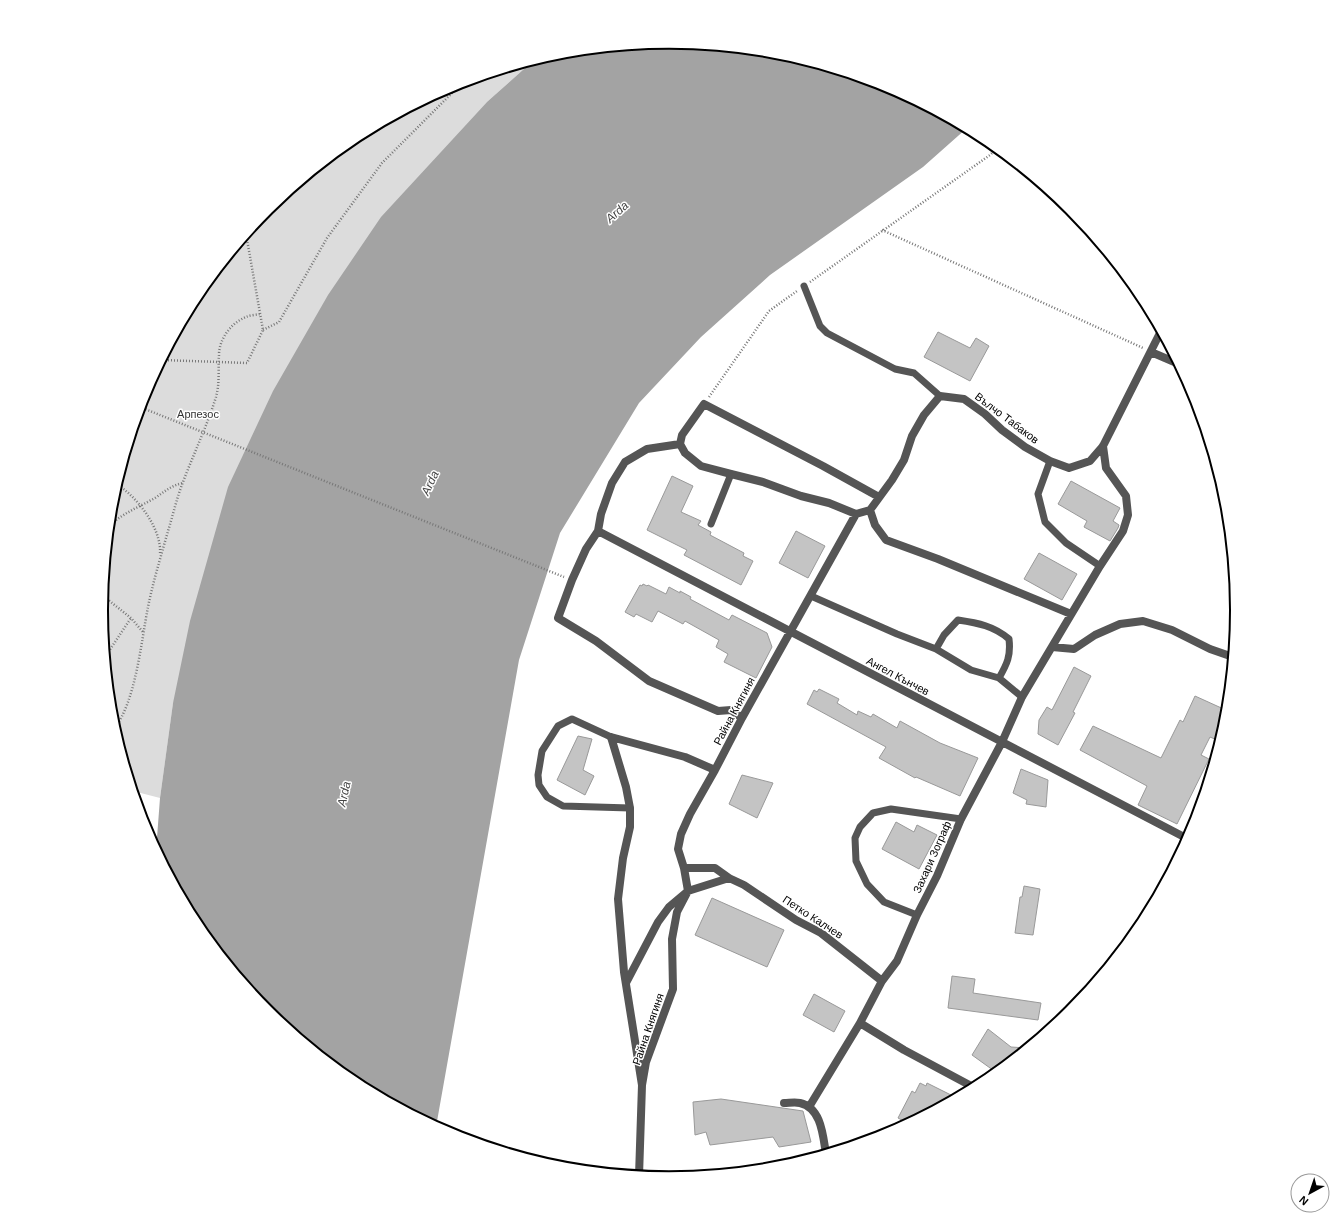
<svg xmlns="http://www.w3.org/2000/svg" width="1338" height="1221" font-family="Helvetica,sans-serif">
<rect width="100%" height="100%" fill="#fff"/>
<path fill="#dcdcdc" d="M534,60l-46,41 -315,602 -13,95 -27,-7 -22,-70 -10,-111 10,-111 33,-106 52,-99 71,-86 86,-70 99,-53z"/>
<path fill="#a3a3a3" d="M669,42l111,11 107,32 80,43 -44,39 -153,108 -69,62 -62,66 -79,130 -41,127 -83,467 -83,-44 -86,-71 -71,-86 -40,-75 4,-53 13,-95 17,-82 38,-134 45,-96 55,-96 53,-78 107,-116 46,-41 24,-7z"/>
<path fill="#c4c4c4" stroke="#999" d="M938,332l32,16 6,-10 13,8 -19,35 -46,-24z
M672,476l21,10 -12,26 20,9 -3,4 13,7 -1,3 34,18 -1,3 10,5 -12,24 -57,-30 3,-5 -40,-20z
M1071,481l49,27 -7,13 6,4 -1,3 -8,13 -26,-14 3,-6 -29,-17z
M796,531l29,15 -17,32 -29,-15z
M1039,553l38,21 -15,26 -38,-21z
M643,584l4,2 1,-1 18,9 3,-7 11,6v-2l11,6 -1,2 39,21 3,-5 35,18 5,14 -16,31 -32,-16 4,-8 -12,-7 3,-7 -34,-19 -2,3 -25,-13 -6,11 -16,-8 -2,3 -9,-5 15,-27 2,1z
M1074,667l17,9 -18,36 2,1 -17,32 -20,-11 1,-14 8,-13 5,3z
M819,689l20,10 -2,4 20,12 1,-4 13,6 2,-3 24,14 3,-7 40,22 38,15 -18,38 -44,-19 -1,1 -36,-20 7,-11 -79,-43 7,-14 3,2z
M1195,696l33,15 -1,8 -10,21 -7,-3 -9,18 8,4 -32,65 -39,-19 9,-19 -67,-36 13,-24 68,32 19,-38 3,2z
M578,736l14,3 -9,31 11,6 -9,19 -28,-15z
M1021,769l27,11 -2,27 -20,-3 1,-4 -14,-7z
M742,775l31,8 -16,35 -28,-14z
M896,822l18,10 3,-7 20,10 -18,34 -37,-20z
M1024,886l16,3 -7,46 -18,-2 5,-36h2z
M712,898l72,32 -17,37 -72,-32z
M952,976l23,3 -2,14 68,10 -3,17 -90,-12z
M814,994l31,17 -11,21 -31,-17z
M988,1029l23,18 16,1 -30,25 -25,-18z
M920,1083l6,3 1,-3 24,12 -4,8 -38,21 -11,-6 14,-27 3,2z
M721,1099l82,12 8,31 -32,5 -6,-10 -63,8 -4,-13 -11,3 -2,-33z"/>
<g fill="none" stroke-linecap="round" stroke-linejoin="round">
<path stroke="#777" stroke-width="2.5" stroke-dasharray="1 2" stroke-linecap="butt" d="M882,230l261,118
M810,282l180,-127 7,-7
M263,330l16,-8 48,-84 55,-75 81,-81
M162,360l85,3 16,-33 -17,-96
M709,397l60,-86 28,-20
M140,407l424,170
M116,484c21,12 46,45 44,70
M109,526c14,-13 30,-19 46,-28 9,-6 17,-13 28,-15
M102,595l29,23 12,14
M105,657l26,-39
M114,729c22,-28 27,-87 34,-122 5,-25 13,-51 20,-76 5,-16 9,-34 15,-49 11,-29 24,-56 33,-85 4,-14 2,-29 3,-42 0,-16 12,-32 27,-38 4,-2 10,-2 14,-3"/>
<path stroke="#555" stroke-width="7" d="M804,286l16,40 7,7 68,36 19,4 26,23
M1050,461l-12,33 7,28 21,21 34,23
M711,524l20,-50
M811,596l86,38 39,15 35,21 28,8 23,19
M936,649l8,-14 14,-15c20,3 36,6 51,19 2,17 -2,25 -10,39
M611,737l-39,-18 -14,7 -16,25 -4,24 1,10 8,12 16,9 67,2
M917,915l-33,-13 -17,-18 -11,-23 -1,-23 5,-11 13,-14 18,-4 70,10"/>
<path stroke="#555" stroke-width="8" d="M1151,352l28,12
M680,444l-33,5 -22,13 -13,21 -11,31 -3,17 -12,18 -14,31 -14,38 38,23 53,40 69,30 13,-1 11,8
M870,510l5,15 11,15 52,19 133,55
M856,514l-27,-11 -28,-7 -38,-14 -32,-8 -30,-8 -16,-13 -5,-9 2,-9 22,-31 119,62 56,31
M598,531l590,308
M1052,647l22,2 21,-14 25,-11 23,-3 29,9 38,19 23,8
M611,737l15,50 4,21v19l-7,31 -5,41 6,73 18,113
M611,737l74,20 30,13
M1191,835l3,-7
M684,868h31l14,10 15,7 52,35 25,13 61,48
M626,983l32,-61 11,-15 19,-16 -4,-23 -6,-19 3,-15 9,-20 25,-44 27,-52 114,-204 14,-4 22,-30 12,-20 8,-24 12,-21 16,-19 24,3 21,15 17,16 23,17 25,14 19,7 21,-7 13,-15 58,-115
M860,1023l44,27 71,38
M784,1103c5,0 11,-1 16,0 22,5 23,34 26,51
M809,1107l51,-84 22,-42 15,-20 20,-46 20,-39 24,-57 41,-77 20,-45 78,-131 23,-35 5,-16 -2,-19 -20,-28 -3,-22
M639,1176l3,-91 4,-23 27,-73 -1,-50 5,-27 11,-21 41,-13"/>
</g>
<g text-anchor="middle" stroke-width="3" stroke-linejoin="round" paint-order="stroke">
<g font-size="11" fill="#333" stroke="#fff">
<text x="198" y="418">Арпезос</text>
</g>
<g font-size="11" fill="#000" stroke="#fff">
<text transform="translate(1007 418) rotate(37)" y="4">Вълчо Табаков</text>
<text transform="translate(898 676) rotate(28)" y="4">Ангел Кънчев</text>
<text transform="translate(734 711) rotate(-62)" y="4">Райна Княгиня</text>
<text transform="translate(932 857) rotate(-66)" y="4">Захари Зограф</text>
<text transform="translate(813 917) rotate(33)" y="4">Петко Калчев</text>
<text transform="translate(648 1029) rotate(-71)" y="4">Райна Княгиня</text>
</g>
<g font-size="12" font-style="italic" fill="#444" stroke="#fff">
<text transform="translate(617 212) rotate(-42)" y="4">Arda</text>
<text transform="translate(430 483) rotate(-65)" y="4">Arda</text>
<text transform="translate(344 794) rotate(-78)" y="4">Arda</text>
</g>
</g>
<path d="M0 0H1338V1221H0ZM108 610a561 561 0 1 1 1122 0a561 561 0 1 1-1122 0Z" fill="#fff" fill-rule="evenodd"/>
<path fill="none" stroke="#000" stroke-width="2" d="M108 610a561 561 0 1 1 1122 0a561 561 0 1 1-1122 0Z"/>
<g transform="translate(1310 1193) rotate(220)"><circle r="19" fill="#ffffff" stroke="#999999"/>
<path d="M0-3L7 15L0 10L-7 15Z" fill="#000000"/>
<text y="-6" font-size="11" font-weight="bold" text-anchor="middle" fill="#000000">N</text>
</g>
</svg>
